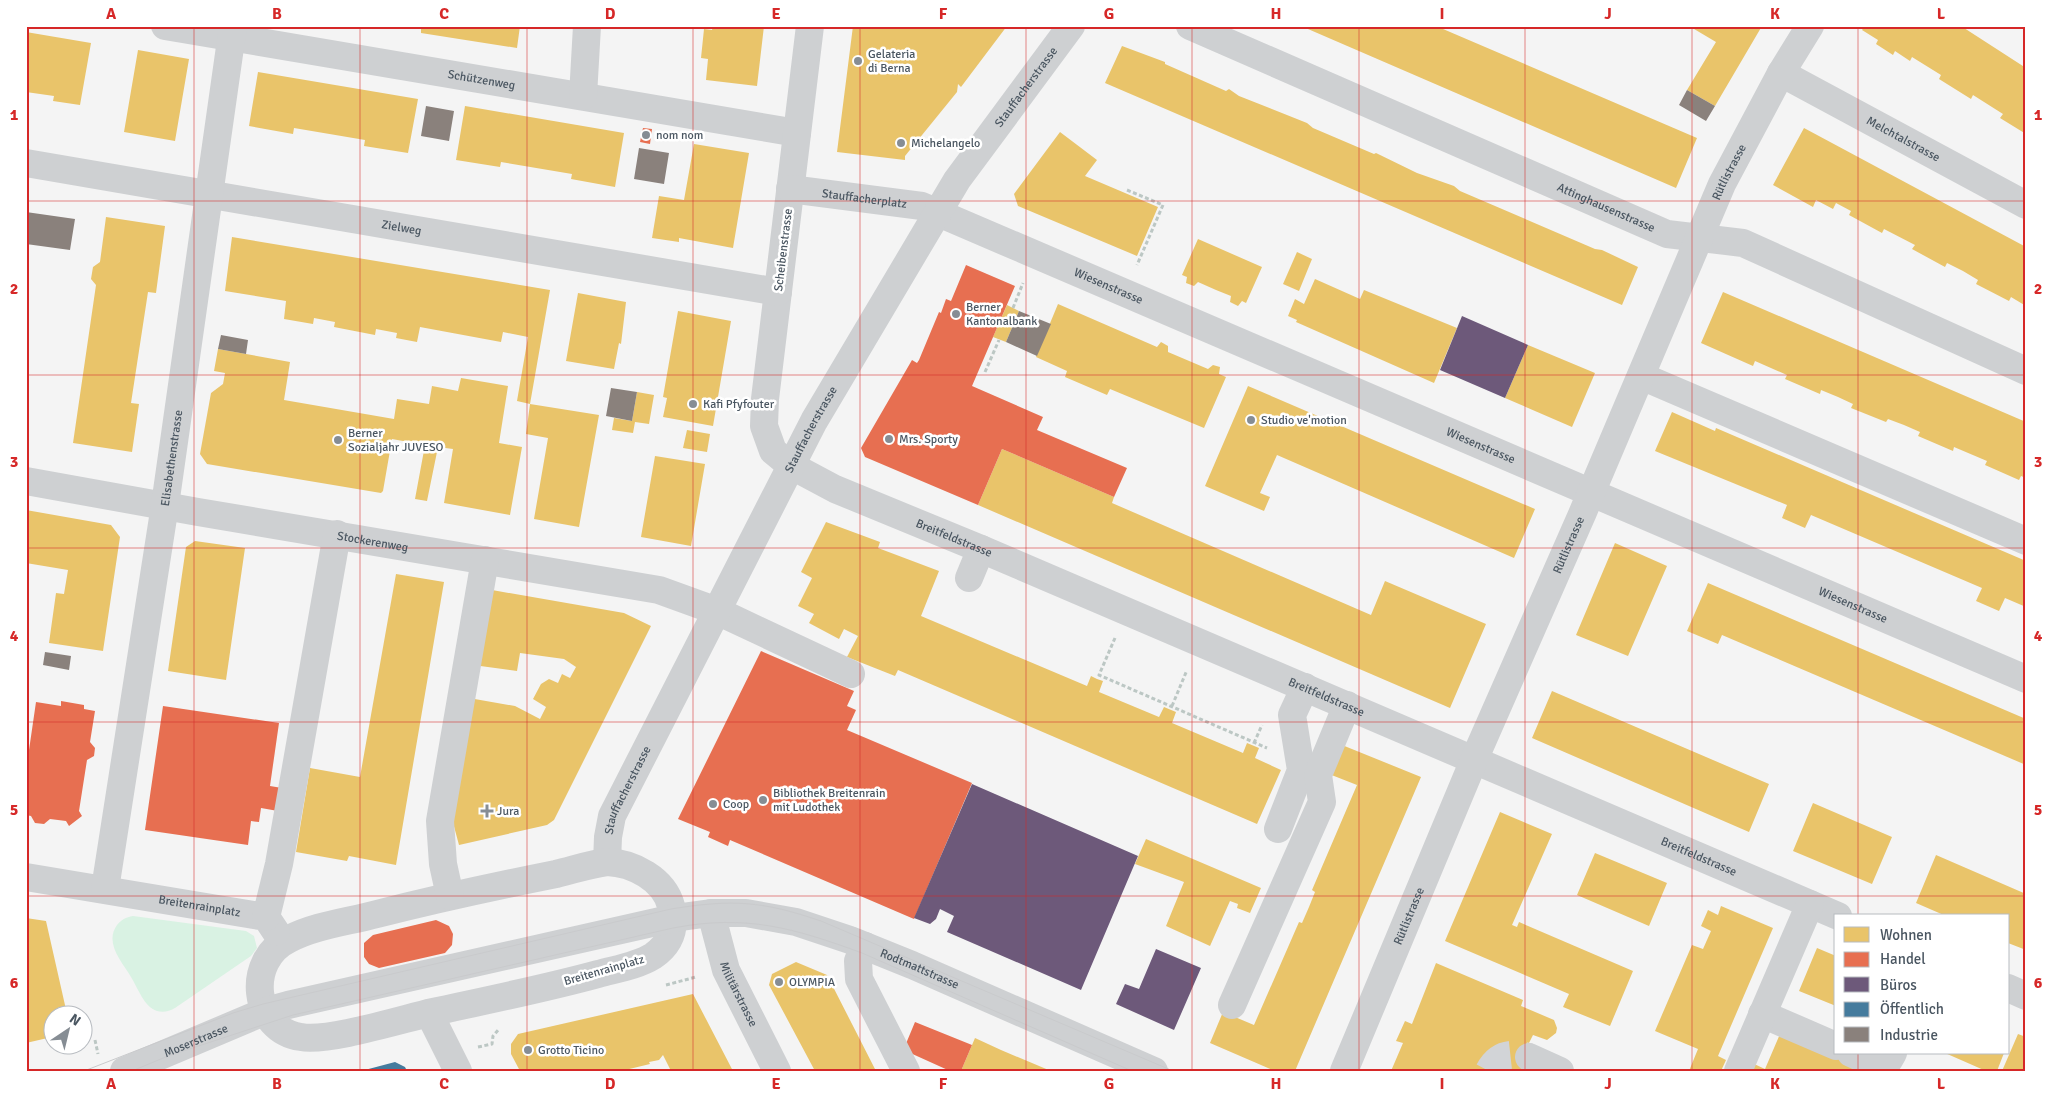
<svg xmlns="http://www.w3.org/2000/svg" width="2052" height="1097" font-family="Signika,sans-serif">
<rect width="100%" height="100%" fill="#f4f4f4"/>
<path fill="#d9f2e3" d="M133,916l113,15 8,5 3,12 -6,8 -76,52c-5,3 -12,5 -18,3 -13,-4 -19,-23 -26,-34 -9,-15 -27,-34 -14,-52 4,-5 9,-8 16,-9z"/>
<path fill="#e9c46a" d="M411,26h109l-3,22 -96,-15v-4z
M713,26h51l-7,60 -51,-6 2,-21 -7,-1 3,-29 8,1z
M853,26h154l-46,61 -3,-3 -1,8 -52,64v4l-68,-8z
M1301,26h135l261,112 -21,50z
M1689,26h73l-47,80 -28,-16 29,-48z
M1865,26h96l65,42v66l-26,-16 3,-4 -30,-19 -2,4 -32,-20 2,-4 -29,-18 -2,4 -15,-10 -2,4 -17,-11 2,-4 -16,-10z
M26,32l65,11 -11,62 -27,-4 1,-5 -28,-4z
M1122,46l43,16v2l61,27 3,-2 10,7 68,27 6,5 61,26 2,-1 41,20 37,13 6,5 135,58 7,1 36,17 -16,38 -517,-222z
M138,50l51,9 -14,82 -51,-9z
M258,72l160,27 -10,54 -44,-7 1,-6 -71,-12 -1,6 -44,-8z
M465,106l159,27 -9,54 -44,-8 1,-5 -71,-12 -1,5 -44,-7z
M1804,128l222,119v59l-15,-9 -2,4 -33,-17 2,-4 -15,-9 -16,-8 -2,4 -33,-18 3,-4 -31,-16 -2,4 -33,-18 2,-4 -15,-8 -3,6 -17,-9 -3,7 -40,-22z
M1060,132l37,28 -12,16 73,31 -21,49 -119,-50 -4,-12z
M694,144l55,9 -16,95 -54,-10v4l-27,-4 7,-42 25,4z
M106,217l59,9 -9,67 -8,-1 -17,111 8,1 -7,48 -59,-9 23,-158 -5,-6 2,-12 7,-5z
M232,237l318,53 -20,114 -13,-3 11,-64 -25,-5 -2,10 -81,-15 -3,15 -21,-4 1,-5 -21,-4 -1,6 -41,-8 1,-5 -21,-4 -1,6 -29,-5 2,-18 -61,-10z
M1198,239l64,28 -16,36 -4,-2 -4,5 -8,-4 1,-6 -15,-6 -18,-8 -4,4 -8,-3 1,-6 -5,-2z
M1297,252l15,7 -13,32 -16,-7z
M1315,279l45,20 4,-9 93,38 -23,55 -138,-61 1,-2 -9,-4 7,-17 9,5z
M1723,292l303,130v56l-5,-2 -2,4 -34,-15 2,-4 -33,-14 -1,4 -35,-15 2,-4 -16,-7 -16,-6 -2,3 -35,-14 2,-4 -15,-7 -17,-7 -1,4 -35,-15 2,-4 -32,-14 -2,5 -52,-23z
M578,293l48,9 -5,42 -2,-1 -5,26 -48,-8z
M1058,304l99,43 4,-5 7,4v6l40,17 5,-4 7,2 -1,7 7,3 -22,51 -94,-39 -3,6 -42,-18 2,-6 -31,-14z
M1007,305l12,6 -13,31 -13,-5z
M678,311l53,10 -18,105 -50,-9 4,-19 -4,-1z
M1528,345l67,28 -23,54 -67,-29z
M218,349l72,13 -6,38 110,19 3,-20 32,5 3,-18 26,5 3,-13 47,8 -9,57 23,4 -12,68 -66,-12 9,-54 -15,-2 -11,54 -12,-2 10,-54 -33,-6 -9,52 -2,2 -174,-29 -7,-10 11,-61 12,-9 2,-11 -11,-2z
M1248,386l287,123 -21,49 -237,-103 -17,38 10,4 -6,14 -59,-25z
M637,392l17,3 -5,29 -14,-2 -2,11 -21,-3 2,-12 18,3z
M530,404l69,11 -20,112 -45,-8 14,-81 -22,-4z
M1672,412l43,19 1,-3 310,133v46l-21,-9 -6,13 -23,-10 6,-13 -171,-73 -6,13 -23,-10 5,-13 -132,-54z
M687,430l23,4 -3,18 -24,-4z
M1002,449l112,48 -2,6 259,112 14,-34 101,43 -36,84 -472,-203z
M655,456l50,8 -14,82 -50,-9z
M26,510l85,15 9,12 -17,114 -54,-8 7,-50 8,1 4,-24 -42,-7z
M826,522l54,20 -2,6 61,23 -18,45 166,70 4,-10 6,3 6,2 -4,11 60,25 5,-10 12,5 -4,11 71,30 4,-10 12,5 -4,10 26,12 -24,54 -359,-154 -3,6 -48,-19 11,-21 -14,-7 -5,10 -30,-16 5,-9 -16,-8 14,-28 -11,-6z
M195,541l50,7 -19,132 -58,-9 18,-124z
M1615,543l52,23 -39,90 -52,-21z
M396,574l48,8 -48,283 -47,-9 -2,5 -51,-9 14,-84 50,9z
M1708,583l318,136v46l-304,-130 -4,9 -31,-13z
M492,590l132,23 27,13 -97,194 -7,5 -88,20 -7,-26 17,-121 46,8 25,13 6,-12 -13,-8 8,-15 8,-5 9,4 4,-9 8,4 6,-11 -12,-8 -44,-6 -3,18 -44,-6z
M1552,691l217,93 -20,48 -217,-94z
M1342,745l79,32 -126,294h-20l-65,-28 13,-31 31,13 45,-103 3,1 7,-16 6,-15 -3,-2 45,-105 -28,-11z
M1813,803l79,34 -20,47 -79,-33z
M1500,812l52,22 -40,91 5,2 2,-5 114,49 -23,55 -47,-19 6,-13 -124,-53z
M1146,839l115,49 -11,25 -13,-5 1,-4 -8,-3 -20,45 -44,-20 18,-44 -49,-18z
M1595,853l72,30 -18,43 -72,-31z
M1936,855l90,39v56l-18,-7v-27h-62l-30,-13z
M1721,906l52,22 -55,128 8,4 -5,11h-32l9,-22 -43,-18 37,-86 11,4 8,-18 -10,-5 7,-16 10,5z
M26,918l20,3 21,93h-15v23l-26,6z
M1817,948l19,8v50l-37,-15z
M796,962l31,13 49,96h-61l-46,-86 3,-11z
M1436,963l87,37 -2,6 33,14 3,8 -1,5 -9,7 -14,-5 -4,8 5,2 -11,26h-132l12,-28 -7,-2 9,-20 7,3z
M693,994l40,77h-62l-8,-16 -4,5 -10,2 1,2 -29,7h-101l-9,-17v-10l7,-10z
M1780,1034l80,34 -1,3h-110l3,-8 13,6z
M2018,1034l8,3v26l-4,8h-20z
M975,1038l26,12 50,21h-90z
M1945,1053h59l-7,18h-11z"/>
<path fill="#e76f51" d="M643,128l9,1 -2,15 -10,-2z
M966,265l49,21 -43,100 71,31 -6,13 90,38 -13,29 -112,-48 -24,56 -113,-48 -4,-9 51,-88 5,3 2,-3 20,-48 2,1 5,-14 5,2z
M761,651l93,40 -7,15 9,4 -9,20 125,53 -58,136 -184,-79 -2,6 -20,-9 2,-5 -32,-13z
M61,701l23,4v4l11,2 -5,31 5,6 -1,8 -7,4 -8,51 3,5 -13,10 -3,-5 -16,-2 -6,5 -9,-1 -4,-7 -5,-1v-58h2l8,-55 25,4z
M163,706l116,17 -9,63 12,2 -4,23 -17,-3 -2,14 -8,-1 -3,24 -103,-15z
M436,920l13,6 4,8 -1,11 -7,8 -66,15 -10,-4 -5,-7v-14l9,-8z
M915,1022l57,23 -11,26h-11l-42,-19 -3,-6z"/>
<path fill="#6d597a" d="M1462,316l66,29 -23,53 -65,-28z
M972,784l166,72 -57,134 -134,-58 7,-16 -14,-7 -4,10 -6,5 -16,-6z
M1156,949l45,19 -27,62 -58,-26 9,-20 14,5z"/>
<path fill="#457b9d" d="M395,1062l10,5 2,4h-46z"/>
<path fill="#8a817c" d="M1687,90l28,16 -9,15 -27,-16z
M426,106l28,5 -5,30 -28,-5z
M639,148l30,5 -5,31 -30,-5z
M26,212l49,7 -5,31 -44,-6z
M1019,311l32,13 -14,32 -31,-14z
M221,335l27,5 -2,14 -28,-5z
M611,388l26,4 -5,29 -26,-5z
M45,652l26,4 -2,14 -26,-5z"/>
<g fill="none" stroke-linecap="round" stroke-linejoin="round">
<path stroke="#d2d4d7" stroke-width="28" stroke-dasharray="28 14" stroke-linecap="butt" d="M1489,1071c9,-17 22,-19 40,-14"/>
<path stroke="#bcc7c4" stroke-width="3" stroke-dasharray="4 2.5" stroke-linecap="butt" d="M1127,190l36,15 -26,60
M1013,308l10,-25
M985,372l14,-32
M1115,638l-16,37 168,73
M1172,706l15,-36
M1254,743l8,-18
M666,985l30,-8
M95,1040l3,14
M478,1047l14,-3 1,-8 6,-7"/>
<g stroke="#ced0d2" stroke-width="28">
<path id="s1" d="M165,26l632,107"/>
<path id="s2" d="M810,26l-45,373 -1,27 9,25 17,14 45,24 146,60 857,367"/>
<path id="s3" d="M1190,26l477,208 76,9 283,128"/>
<path id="s4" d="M1781,73l245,132"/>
<path d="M583,96l4,-70"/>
<path id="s5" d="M26,163l752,129"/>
<path id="s6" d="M790,189l132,17 1104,473"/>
<path d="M1641,376l385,165"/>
<path id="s7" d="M26,481l172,31 461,78 58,21 134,63"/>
<path d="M969,578l12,-29"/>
<path d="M1278,829l23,-59 -9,-55 13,-28"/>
<path id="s8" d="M607,862l1,-25 4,-21 202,-395 143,-241 114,-154"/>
<path d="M607,862c26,1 57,17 64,44 5,21 1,37 -18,50 -16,10 -37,13 -55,18 -55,15 -110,26 -165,38 -31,7 -104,30 -132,25 -49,-7 -56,-77 -12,-98 27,-14 58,-17 88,-25 59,-15 119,-28 179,-40 17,-4 34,-10 51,-12z"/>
<path id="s9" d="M26,877l240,40 10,15"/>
<path id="s10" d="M105,889l60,-384 68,-479"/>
<path d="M450,896l-7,-32 -3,-43 45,-261"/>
<path id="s11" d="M711,913l15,57 51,101"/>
<path d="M266,917l13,-53 58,-330"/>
<path d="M865,946l-7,15 1,18 47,92"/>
<path d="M2008,988l18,8"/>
<path d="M1232,1005l90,-203 -4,-27 29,-70"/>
<path d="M429,1013l29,58"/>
<path d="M1762,1014l74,32"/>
<path d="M1851,1053l22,10 16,-3 4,-7"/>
<path d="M1529,1057l31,14"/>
<path id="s12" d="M124,1071l142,-60 22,-6 386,-87 37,-5h35l50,9 54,18 62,25 242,106"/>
<path id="s13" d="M1344,1071l130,-311 109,-248 139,-328 59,-111 29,-47"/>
<path d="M1738,1071l72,-167"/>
</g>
<path stroke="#c9cacc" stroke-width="1" d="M84,1071l149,-58 30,-9 408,-95c62,-10 91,-8 150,12l352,150
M132,1071l36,-15 125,-41 380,-87c73,-14 121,0 189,25l270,118"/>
</g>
<path fill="none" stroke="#d62828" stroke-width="1" stroke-opacity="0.55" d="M194,26v1045M360,26v1045M527,26v1045M693,26v1045M860,26v1045M1026,26v1045M1192,26v1045M1359,26v1045M1525,26v1045M1692,26v1045M1858,26v890M26,201h2000M26,375h2000M26,548h2000M26,722h2000M26,896h2000M1858,1053v18"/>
<g fill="#868d94" stroke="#fff" stroke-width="2">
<circle cx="858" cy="61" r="5"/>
<circle cx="646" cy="135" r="5"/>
<circle cx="901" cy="143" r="5"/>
<circle cx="956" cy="314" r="5"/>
<circle cx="693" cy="404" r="5"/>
<circle cx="1251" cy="420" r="5"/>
<circle cx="889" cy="439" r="5"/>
<circle cx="338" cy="440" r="5"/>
<circle cx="763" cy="800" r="5"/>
<circle cx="713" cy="804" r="5"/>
<path d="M484.5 803.5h5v5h5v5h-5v5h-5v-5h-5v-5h5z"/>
<circle cx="779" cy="982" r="5"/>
<circle cx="528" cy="1050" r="5"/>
</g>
<g text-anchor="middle" stroke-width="5" stroke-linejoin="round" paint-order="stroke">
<g font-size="12" fill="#4a5661" stroke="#fff" text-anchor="start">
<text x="868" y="58">Gelateria<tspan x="868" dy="14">di Berna</tspan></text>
<text x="656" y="139">nom nom</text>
<text x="911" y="147">Michelangelo</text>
<text x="966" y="311">Berner<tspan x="966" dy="14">Kantonalbank</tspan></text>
<text x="703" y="408">Kafi Pfyfouter</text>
<text x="1261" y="424">Studio ve'motion</text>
<text x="348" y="437">Berner<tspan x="348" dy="14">Sozialjahr JUVESO</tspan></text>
<text x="899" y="443">Mrs. Sporty</text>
<text x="773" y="797">Bibliothek Breitenrain<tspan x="773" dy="14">mit Ludothek</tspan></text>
<text x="723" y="808">Coop</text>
<text x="497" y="815">Jura</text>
<text x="789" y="986">OLYMPIA</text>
<text x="538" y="1054">Grotto Ticino</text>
</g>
<g font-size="12" fill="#4a5661" stroke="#fff">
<text dy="4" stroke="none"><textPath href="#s1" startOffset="321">Schützenweg</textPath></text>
<text dy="4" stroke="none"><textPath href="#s8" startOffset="886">Stauffacherstrasse</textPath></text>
<text dy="4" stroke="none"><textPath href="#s4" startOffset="139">Melchtalstrasse</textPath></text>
<text dy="4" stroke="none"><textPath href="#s13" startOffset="978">Rütlistrasse</textPath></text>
<text dy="4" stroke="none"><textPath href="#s6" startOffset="75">Stauffacherplatz</textPath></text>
<text dy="4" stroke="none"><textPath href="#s3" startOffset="454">Attinghausenstrasse</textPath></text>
<text dy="4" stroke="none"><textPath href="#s5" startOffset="381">Zielweg</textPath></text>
<text transform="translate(783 250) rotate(-83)" y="4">Scheibenstrasse</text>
<text dy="4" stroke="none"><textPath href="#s6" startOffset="336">Wiesenstrasse</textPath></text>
<text dy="4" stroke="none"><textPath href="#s8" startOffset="481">Stauffacherstrasse</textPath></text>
<text dy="4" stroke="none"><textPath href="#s6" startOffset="741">Wiesenstrasse</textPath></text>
<text dy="4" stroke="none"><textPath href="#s10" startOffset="436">Elisabethenstrasse</textPath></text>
<text dy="4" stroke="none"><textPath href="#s2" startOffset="631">Breitfeldstrasse</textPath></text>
<text dy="4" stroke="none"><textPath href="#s7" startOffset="352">Stockerenweg</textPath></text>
<text dy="4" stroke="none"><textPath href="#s13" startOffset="572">Rütlistrasse</textPath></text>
<text dy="4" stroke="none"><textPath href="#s6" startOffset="1146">Wiesenstrasse</textPath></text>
<text dy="4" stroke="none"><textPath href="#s2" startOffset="1036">Breitfeldstrasse</textPath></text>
<text dy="4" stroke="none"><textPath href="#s8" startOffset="76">Stauffacherstrasse</textPath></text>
<text dy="4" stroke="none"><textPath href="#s2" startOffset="1441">Breitfeldstrasse</textPath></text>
<text dy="4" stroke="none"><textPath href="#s9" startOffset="176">Breitenrainplatz</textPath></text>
<text dy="4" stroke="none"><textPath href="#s13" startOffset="168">Rütlistrasse</textPath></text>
<text dy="4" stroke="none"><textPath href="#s12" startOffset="828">Rodtmattstrasse</textPath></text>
<text transform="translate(604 970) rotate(-16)" y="4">Breitenrainplatz</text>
<text dy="4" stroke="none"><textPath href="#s11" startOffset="86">Militärstrasse</textPath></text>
<text dy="4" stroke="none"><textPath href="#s12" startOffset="78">Moserstrasse</textPath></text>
</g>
</g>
<rect width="2052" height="1097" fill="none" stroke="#ffffff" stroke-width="55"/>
<rect x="1834" y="914" width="175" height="140" fill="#ffffff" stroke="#b7bbc0"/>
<rect x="1844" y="927" width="25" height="15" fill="#e9c46a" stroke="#b7bbc0"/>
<text x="1880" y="940" font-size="15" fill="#4a5661">Wohnen</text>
<rect x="1844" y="952" width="25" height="15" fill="#e76f51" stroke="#b7bbc0"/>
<text x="1880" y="964" font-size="15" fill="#4a5661">Handel</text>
<rect x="1844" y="977" width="25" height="15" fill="#6d597a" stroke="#b7bbc0"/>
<text x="1880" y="990" font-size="15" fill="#4a5661">Büros</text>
<rect x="1844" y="1002" width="25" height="15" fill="#457b9d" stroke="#b7bbc0"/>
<text x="1880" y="1014" font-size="15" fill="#4a5661">Öffentlich</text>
<rect x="1844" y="1027" width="25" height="15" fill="#8a817c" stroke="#b7bbc0"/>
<text x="1880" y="1040" font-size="15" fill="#4a5661">Industrie</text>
<g transform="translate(68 1030) rotate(35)"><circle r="24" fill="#ffffff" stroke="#b7bbc0"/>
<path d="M0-4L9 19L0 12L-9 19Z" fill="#868d94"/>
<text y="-8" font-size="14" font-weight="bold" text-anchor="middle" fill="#4a5661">N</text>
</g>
<rect x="28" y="28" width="1996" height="1042" fill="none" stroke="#d62828" stroke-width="2"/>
<g font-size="16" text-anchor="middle" font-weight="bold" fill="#d62828">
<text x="111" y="19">A</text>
<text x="277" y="19">B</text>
<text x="444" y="19">C</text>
<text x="610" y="19">D</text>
<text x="776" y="19">E</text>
<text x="943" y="19">F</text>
<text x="1109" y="19">G</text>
<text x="1276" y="19">H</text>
<text x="1442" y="19">I</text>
<text x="1608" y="19">J</text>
<text x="1775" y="19">K</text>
<text x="1941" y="19">L</text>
<text x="14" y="120">1</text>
<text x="2038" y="120">1</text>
<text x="14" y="294">2</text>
<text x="2038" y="294">2</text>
<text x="14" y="467">3</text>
<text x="2038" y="467">3</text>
<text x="14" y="641">4</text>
<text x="2038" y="641">4</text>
<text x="14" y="815">5</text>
<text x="2038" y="815">5</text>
<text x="14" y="988">6</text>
<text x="2038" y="988">6</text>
<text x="111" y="1089">A</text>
<text x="277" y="1089">B</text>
<text x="444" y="1089">C</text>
<text x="610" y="1089">D</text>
<text x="776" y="1089">E</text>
<text x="943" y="1089">F</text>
<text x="1109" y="1089">G</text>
<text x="1276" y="1089">H</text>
<text x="1442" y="1089">I</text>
<text x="1608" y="1089">J</text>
<text x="1775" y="1089">K</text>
<text x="1941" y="1089">L</text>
</g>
</svg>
